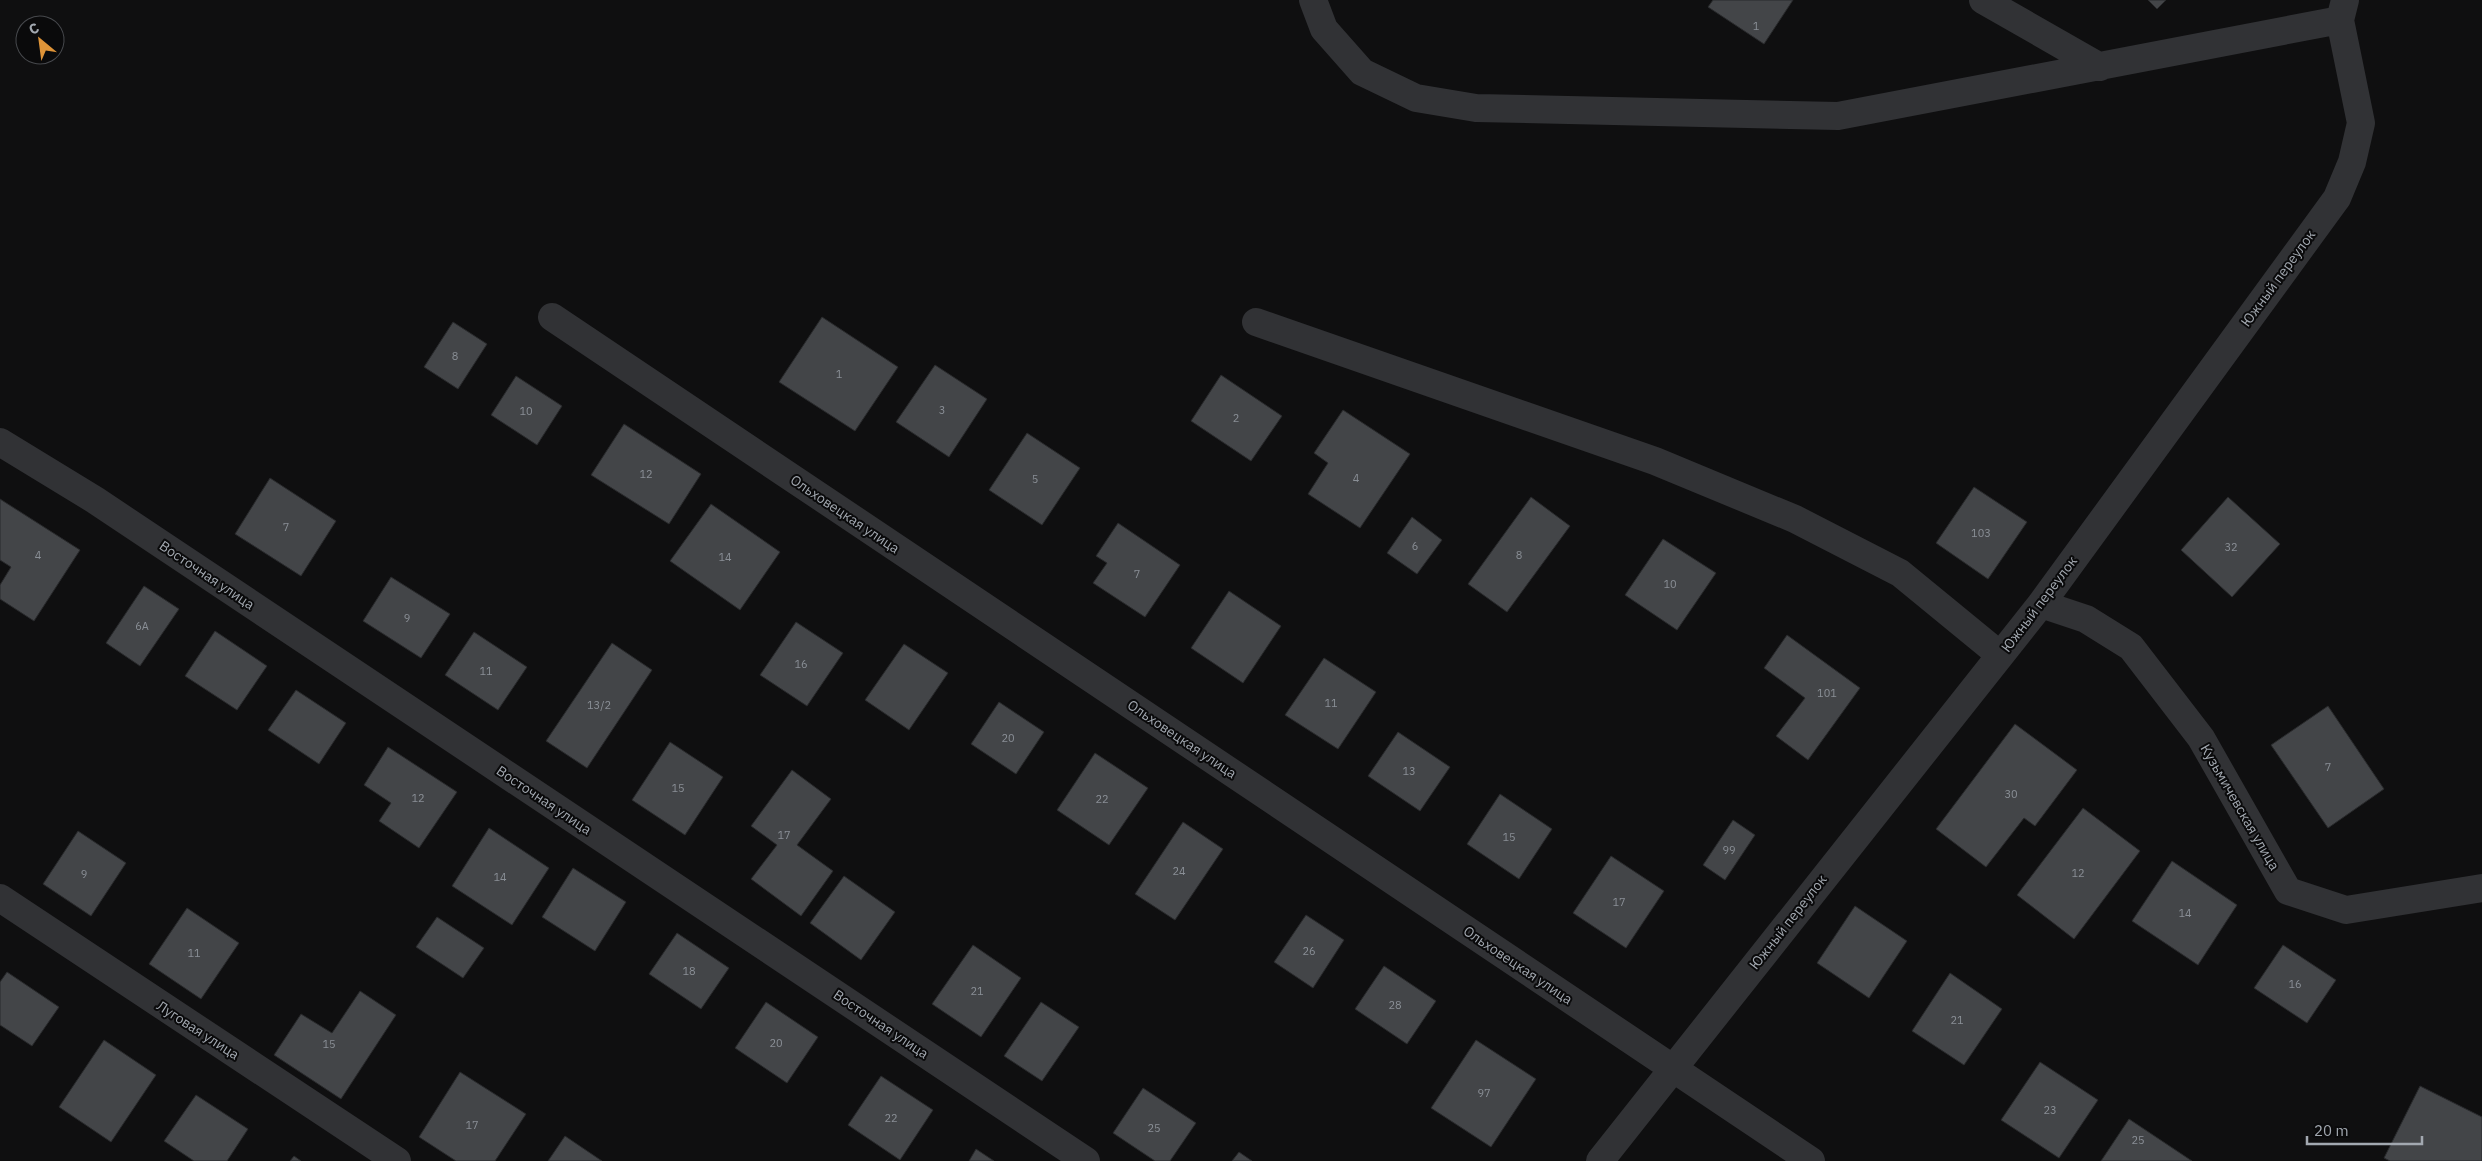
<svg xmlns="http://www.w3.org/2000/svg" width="2482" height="1161" font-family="'IBM Plex Sans',sans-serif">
<rect width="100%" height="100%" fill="#0f0f10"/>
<path fill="#434548" stroke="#292a2c" d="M1713,0h80l-29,44 -56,-37z
M2148,0h18l-9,9z
M822,317l76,50 -43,64 -76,-49z
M453,322l34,22 -29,45 -34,-22z
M935,365l52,34 -38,58 -53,-35z
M1221,375l61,41 -31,45 -60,-40z
M516,376l46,30 -25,39 -46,-30z
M1343,410l67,44 -50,74 -52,-34 20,-31 -14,-10z
M624,424l77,50 -32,50 -78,-49z
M1027,433l53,35 -38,57 -53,-35z
M270,478l66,43 -35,55 -66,-42z
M1974,487l53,35 -39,57 -52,-36z
M1531,497l39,29 -63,86 -39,-28z
M2228,497l52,47 -48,53 -51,-47z
M0,499l80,51 -46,71 -34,-22v-14l11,-18 -11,-7z
M711,504l69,48 -40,58 -70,-49z
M1412,517l30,23 -25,34 -30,-21z
M1118,523l62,42 -35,52 -52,-34 14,-20 -11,-7z
M1663,539l53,34 -39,57 -52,-35z
M391,577l59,37 -29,44 -58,-37z
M144,586l35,23 -39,57 -34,-23z
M1229,591l52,35 -38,57 -52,-35z
M796,622l47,31 -36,53 -47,-31z
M215,631l52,35 -30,44 -52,-34z
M474,632l53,35 -29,43 -53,-35z
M1787,635l73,53 -52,72 -32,-24 29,-38 -41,-30z
M612,643l40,27 -65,98 -41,-27z
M904,644l44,29 -39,57 -44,-30z
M1324,658l52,34 -38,57 -53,-34z
M296,690l50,33 -27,41 -51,-34z
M999,702l45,30 -28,42 -45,-30z
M2328,706l56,83 -56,39 -57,-83z
M2015,724l62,46 -42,56 -11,-8 -38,49 -50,-38z
M1398,732l52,35 -30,44 -52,-35z
M670,742l53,35 -38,58 -53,-35z
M388,747l69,45 -38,56 -40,-27 12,-18 -27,-18z
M1095,753l53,35 -39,57 -52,-35z
M792,770l39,29 -34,46 36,26 -32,45 -50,-37 26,-34 -26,-19z
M1500,794l52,35 -33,50 -52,-35z
M2083,808l57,43 -66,88 -57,-44z
M1733,820l22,15 -30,45 -22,-15z
M1183,822l40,27 -48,71 -40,-26z
M489,828l60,40 -37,57 -60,-39z
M78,831l48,32 -35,53 -48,-32z
M1611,856l53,35 -38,57 -53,-35z
M2172,861l65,44 -39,60 -66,-44z
M573,868l53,34 -31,49 -53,-34z
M844,876l51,36 -34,48 -51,-37z
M1855,906l52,35 -38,57 -52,-35z
M187,908l52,35 -38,56 -52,-35z
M1306,915l38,25 -31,48 -39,-26z
M437,917l47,31 -21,30 -47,-31z
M677,933l52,35 -28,41 -52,-35z
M973,945l48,33 -40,59 -49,-33z
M2283,945l53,35 -29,43 -53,-35z
M1384,966l52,35 -29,43 -52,-35z
M7,972l52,35 -27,39 -32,-21v-43z
M1950,973l52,36 -38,56 -52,-34z
M360,991l36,24 -55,84 -67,-44 27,-41 31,19z
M766,1002l52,35 -31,46 -52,-35z
M1041,1002l38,25 -37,54 -38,-25z
M104,1040l52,35 -45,67 -52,-35z
M1476,1040l60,39 -45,68 -60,-39z
M2040,1062l58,38 -39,58 -58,-38z
M460,1072l66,42 -31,47h-39l-37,-24z
M881,1076l52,34 -33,50 -52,-35z
M2420,1086l62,31v44h-92l-6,-3z
M1143,1088l53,35 -26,38h-15l-42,-28z
M196,1095l52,34 -21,32h-33l-30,-20z
M2129,1119l63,42h-91z
M565,1136l37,25h-54z
M976,1149l18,12h-25z
M1239,1152l13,9h-20z
M294,1156l7,5h-11z"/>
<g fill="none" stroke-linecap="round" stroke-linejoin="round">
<path stroke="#313235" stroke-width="28" d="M1313,0l11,29 38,43 54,26 60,10 362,8 502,-96
M1983,0l117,67
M552,317l1259,844
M1256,322l399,139 140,58 105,54 100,82
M0,442l95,58 991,661
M2041,604l45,15 45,28 70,91 87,153 58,19 136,-22
M0,898l397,263
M1600,1161l441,-557 296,-406 15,-36 9,-39 -21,-103 5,-20"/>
</g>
<g text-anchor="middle" stroke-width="4" stroke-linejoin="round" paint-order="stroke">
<g font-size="11" fill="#8a8f96">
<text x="1756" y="30">1</text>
<text x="455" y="360">8</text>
<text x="839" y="378">1</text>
<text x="942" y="414">3</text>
<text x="526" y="415">10</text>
<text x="1236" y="422">2</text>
<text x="646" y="478">12</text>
<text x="1356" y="482">4</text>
<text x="1035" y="483">5</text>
<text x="286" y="531">7</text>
<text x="1981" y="537">103</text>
<text x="1415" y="550">6</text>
<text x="2231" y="551">32</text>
<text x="38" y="559">4</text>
<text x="1519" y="559">8</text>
<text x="725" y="561">14</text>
<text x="1137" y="578">7</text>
<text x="1670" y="588">10</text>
<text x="407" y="622">9</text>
<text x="142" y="630">6А</text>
<text x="801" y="668">16</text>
<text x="486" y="675">11</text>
<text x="1827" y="697">101</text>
<text x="1331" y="707">11</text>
<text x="599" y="709">13/2</text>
<text x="1008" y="742">20</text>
<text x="2328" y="771">7</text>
<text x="1409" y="775">13</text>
<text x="678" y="792">15</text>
<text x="2011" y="798">30</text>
<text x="418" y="802">12</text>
<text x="1102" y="803">22</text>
<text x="784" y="839">17</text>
<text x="1509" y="841">15</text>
<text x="1729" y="854">99</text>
<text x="1179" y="875">24</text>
<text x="2078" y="877">12</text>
<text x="84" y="878">9</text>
<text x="500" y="881">14</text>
<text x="1619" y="906">17</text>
<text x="2185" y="917">14</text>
<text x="1309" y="955">26</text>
<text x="194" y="957">11</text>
<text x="689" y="975">18</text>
<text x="2295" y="988">16</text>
<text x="977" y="995">21</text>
<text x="1395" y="1009">28</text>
<text x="1957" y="1024">21</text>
<text x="776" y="1047">20</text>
<text x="329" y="1048">15</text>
<text x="1484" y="1097">97</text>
<text x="2050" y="1114">23</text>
<text x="891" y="1122">22</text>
<text x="472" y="1129">17</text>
<text x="1154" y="1132">25</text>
<text x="2138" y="1144">25</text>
</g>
<g font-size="14" fill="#a2a8b0" stroke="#0a0a0b">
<text transform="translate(2278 278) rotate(-54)" y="5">Южный переулок</text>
<text transform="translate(845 514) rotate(34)" y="5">Ольховецкая улица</text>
<text transform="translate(207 575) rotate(34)" y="5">Восточная улица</text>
<text transform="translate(2039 604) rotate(-53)" y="5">Южный переулок</text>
<text transform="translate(1182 739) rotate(34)" y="5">Ольховецкая улица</text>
<text transform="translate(544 800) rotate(34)" y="5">Восточная улица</text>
<text transform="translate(2240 807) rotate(60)" y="5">Кузьмичевская улица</text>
<text transform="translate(1788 922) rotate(-52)" y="5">Южный переулок</text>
<text transform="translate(1518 965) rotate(34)" y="5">Ольховецкая улица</text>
<text transform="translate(881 1024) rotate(34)" y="5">Восточная улица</text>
<text transform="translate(198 1030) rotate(33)" y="5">Луговая улица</text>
</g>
</g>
<g transform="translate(40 40) rotate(331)"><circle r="24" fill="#0a0a0b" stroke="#47494d"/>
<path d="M0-4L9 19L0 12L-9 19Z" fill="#df9438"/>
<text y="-8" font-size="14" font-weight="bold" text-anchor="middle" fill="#a2a8b0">С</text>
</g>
<path d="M2307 1136v8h115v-8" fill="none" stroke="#a2a8b0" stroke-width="2.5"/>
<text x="2314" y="1136" font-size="15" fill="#a2a8b0" stroke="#0a0a0b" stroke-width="4" paint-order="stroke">20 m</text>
</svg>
